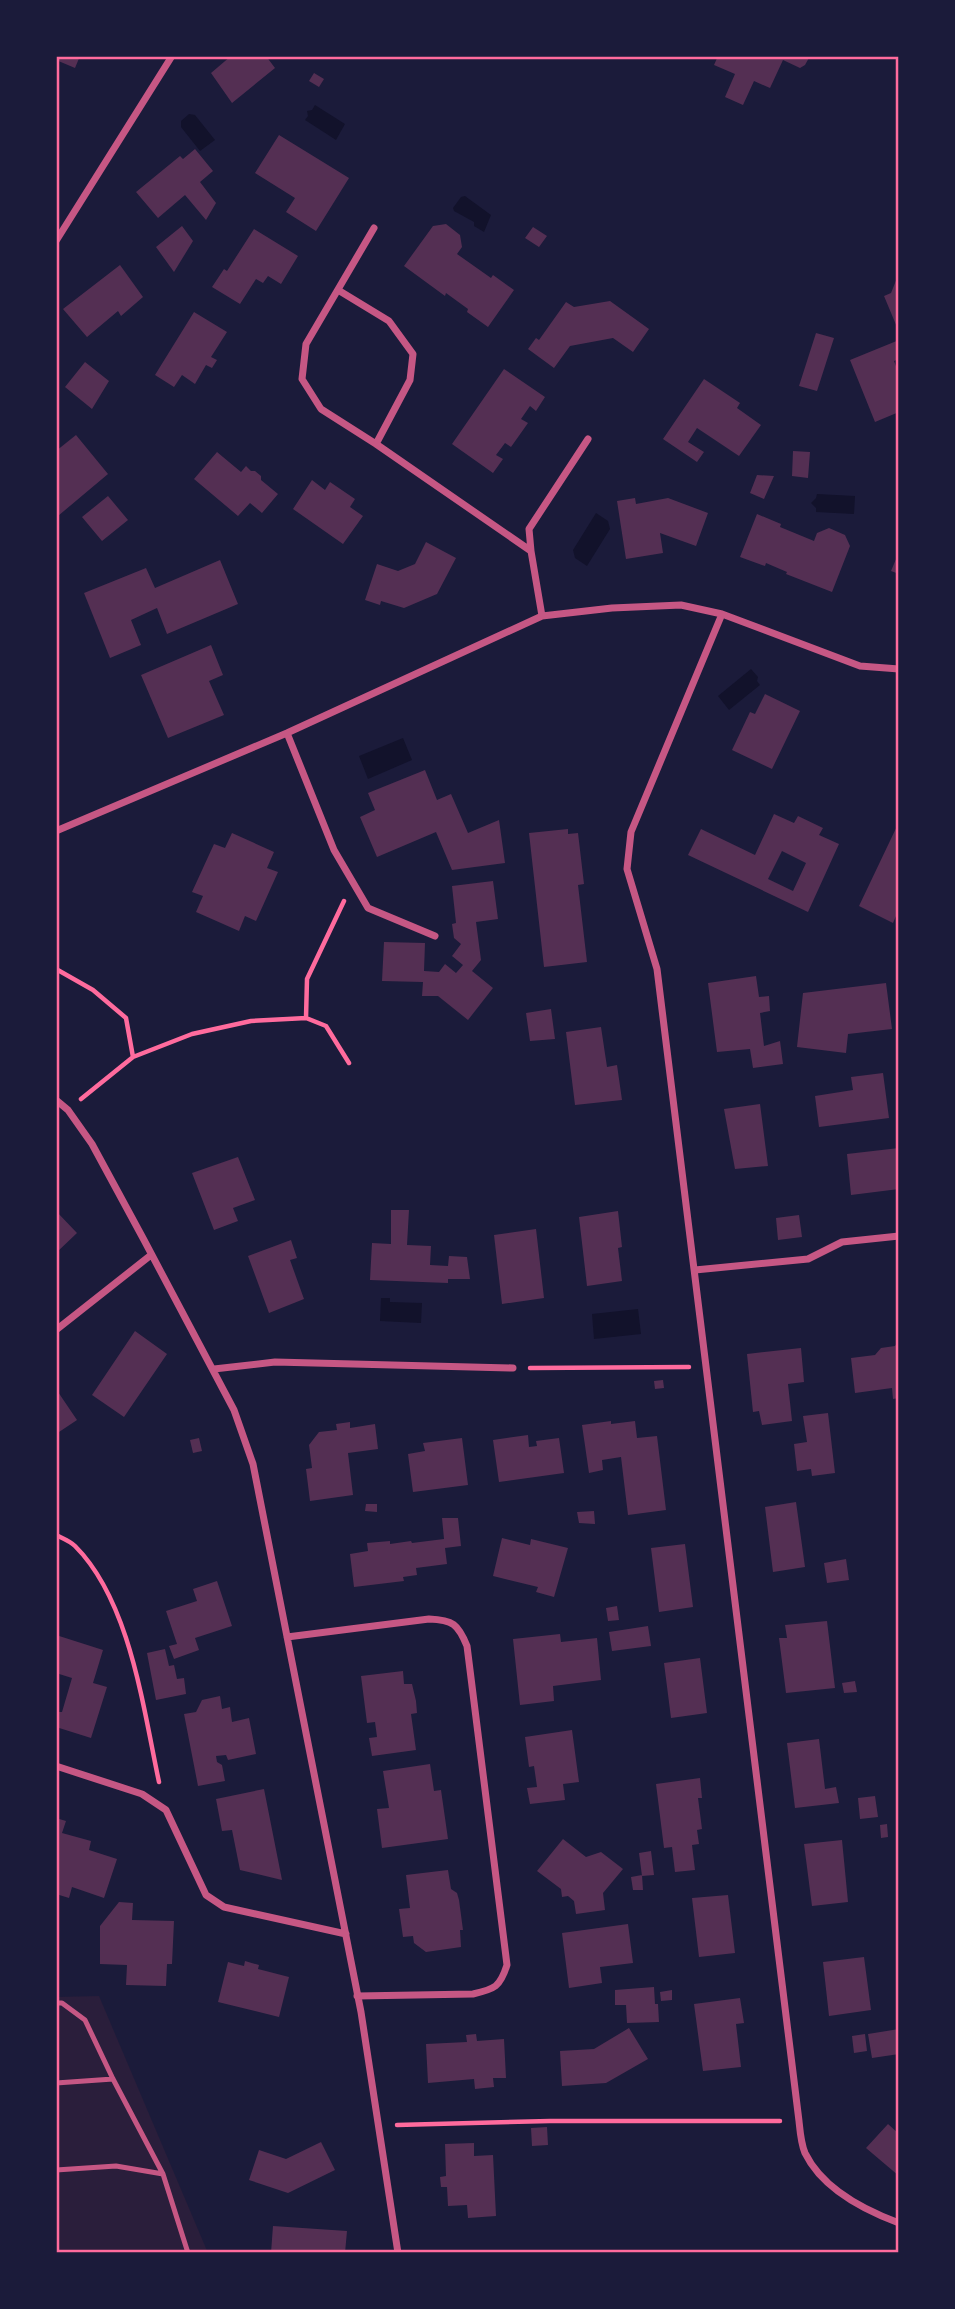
<svg xmlns="http://www.w3.org/2000/svg" width="955" height="2309" font-family="'IBM Plex Serif',serif">
<rect width="100%" height="100%" fill="#1b1b3a"/>
<path fill="#2a1e3b" d="M99,1996l109,257h-152v-256z"/>
<path fill="#12122b" d="M315,105l30,19 -9,16 -31,-20 3,-4 -1,-5 5,-1z
M189,114l6,1 20,25 -15,11 -19,-24v-6z
M465,196l26,19 -7,17 -10,-6v-4l-20,-11 -1,-3 8,-11z
M817,494l38,2 -1,18 -38,-2v-4l-5,-5 5,-5z
M596,513l12,8 2,8 -23,37 -12,-8 -2,-8z
M751,669l7,8 -1,4 3,4 -31,25 -11,-14z
M403,738l9,22 -44,19 -9,-23z
M381,1298h9v4l32,1 -1,20 -41,-2z
M638,1309l3,25 -47,5 -2,-25z"/>
<path fill="#542f53" fill-rule="evenodd" d="M56,56h24l-5,12 -19,-8z
M231,56h35l9,12 -43,35 -21,-30z
M718,56h92l-5,9 -5,3 -17,-8 -13,28 -16,-7 -11,24 -18,-8 10,-23 -21,-9z
M314,73l10,6 -5,8 -10,-6z
M279,135l70,43 -33,53 -30,-19 9,-14 -40,-25z
M195,149l18,22 -13,11 16,21 -10,17 -21,-25 -27,23 -22,-26 44,-36 3,3z
M446,224l14,11 2,12 -5,7 34,24 2,-3 21,15 -26,37 -21,-15 1,-3 -22,-16 -1,3 -41,-30 29,-40z
M182,226l11,15 -19,31 -18,-25z
M533,227l14,9 -8,11 -14,-9z
M254,229l44,27 -17,28 -13,-8 -5,7 -7,-4 -16,25 -28,-17 12,-18 3,2z
M120,265l23,32 -22,19 -3,-5 -31,26 -24,-28z
M899,273v59l-15,-36 7,-3z
M610,301l39,28 -16,23 -20,-14 -43,8 -16,22 -26,-19 8,-11 3,2 27,-38 8,5z
M194,312l33,20 -16,25 6,3 -5,8 -6,-3 -11,19 -13,-9 -8,12 -19,-12z
M816,333l18,5 -17,53 -18,-5z
M899,340v19l-5,2 5,13v38l-24,10 -25,-62z
M85,362l24,19 -17,28 -27,-22z
M504,369l41,28 -9,14 -6,-5 -9,13 7,4 -17,24 -6,-4 -9,12 7,4 -10,14 -41,-29z
M704,379l36,24 -3,5 24,17 -22,31 -42,-28 -9,14 16,10 -7,10 -34,-23z
M76,435l32,39 -50,42 -2,-3v-62z
M793,451l17,1 -2,26 -16,-2z
M217,452l24,20 5,-6 5,5h4l6,5v4l17,14 -16,19 -12,-10 -12,13 -44,-37z
M757,475l17,1 -10,23 -14,-6z
M312,480l13,10 5,-8 25,17 -5,8 13,9 -20,28 -50,-35z
M108,496l20,24 -26,21 -20,-24z
M635,498l1,6 32,-6 40,15 -12,33 -36,-13 3,20 -37,6 -9,-58z
M757,514l24,10 -1,3 34,14 3,-8 12,-5 16,7 5,11 -18,46 -46,-18 1,-2 -21,-9 -1,3 -25,-9z
M426,542l30,16 -19,36 -33,14 -23,-7 -1,4 -15,-5 12,-36 21,7 17,-7z
M899,552v22l-8,-3z
M220,560l18,44 -71,30 -10,-26 -26,12 10,25 -31,13 -26,-65 62,-25 9,20z
M211,645l12,30 -14,6 15,34 -56,23 -27,-63z
M765,694l35,17 -28,58 -40,-19 18,-38 5,2z
M425,770l12,30 14,-6 17,39 31,-13 6,43 -53,7 -16,-38 -59,25 -17,-40 15,-7 -7,-17z
M774,814l20,9 4,-7 25,12 -4,7 20,9 -31,68 -120,-57 13,-26 54,26zM782,851l24,12 -13,28 -25,-12z
M899,822v87l-6,14 -34,-17z
M568,829v5l10,-1 6,51 -6,1 9,77 -43,5 -15,-134z
M232,833l42,19 -7,16 11,4 -22,49 -11,-5 -6,15 -43,-19 7,-16 -11,-4 22,-48 11,4z
M493,881l5,38 -22,3 5,38 -9,11 21,17 -25,32 -30,-24h-16l1,-14 -41,-1 2,-39 41,1 -1,28 15,1 6,-8 11,9 7,-8 -11,-9 9,-12 -7,-6 -2,-14 4,-1 -4,-37z
M756,976l3,21 10,-1 1,15 -10,2 4,33 16,-5 3,23 -30,4 -3,-19 -33,3 -9,-69z
M886,983l6,46 -44,5 -2,19 -49,-6 6,-54z
M551,1009l4,30 -25,2 -4,-28z
M601,1027l6,40 10,-2 5,35 -47,5 -9,-73z
M883,1073l6,45 -70,9 -4,-31 38,-6 -2,-13z
M760,1104l8,62 -33,3 -11,-60z
M899,1148v41l-48,6 -4,-41z
M238,1157l17,43 -22,8 5,13 -24,9 -22,-57z
M391,1210h18l-2,35 24,1 -1,19 18,1 1,-10 18,1 3,22h-22v4l-78,-3 2,-37 19,1z
M56,1211l21,22 -21,20z
M618,1211l4,36 -4,1 4,33 -35,5 -8,-69z
M799,1215l3,22 -24,3 -2,-22z
M536,1229l8,69 -42,6 -8,-69z
M291,1240l6,18 -7,2 14,39 -35,14 -21,-57z
M135,1331l32,23 -43,63 -32,-22z
M899,1340v58l-6,1 -1,-11 -37,5 -4,-35 24,-3 6,-7 14,-2z
M801,1348l3,34 -16,2 4,37 -30,4 -3,-14 -6,1 -6,-58z
M663,1380l1,8 -9,1 -1,-8z
M56,1389l21,31 -21,14z
M828,1413l7,60 -23,3 -1,-7 -14,2 -3,-27 13,-2 -4,-26z
M611,1421v3l24,-3 2,17 20,-2 9,74 -38,5 -7,-58 -19,3 1,10 -14,3 -7,-48z
M350,1422v6l25,-4 3,25 -30,4 5,42 -43,6 -4,-32 6,-1 -3,-23 10,-13 18,-2 -1,-6z
M528,1435l1,12 8,-1 -1,-5 23,-3 5,35 -65,9 -6,-42z
M199,1438l3,13 -9,2 -3,-13z
M462,1438l6,47 -55,7 -5,-38 17,-3 -2,-8z
M796,1502l9,65 -32,5 -8,-65z
M366,1504h11v8l-12,-1z
M594,1511l1,13 -16,-1 -2,-11z
M442,1518h16l3,28 -16,2 2,16 -31,4 1,7 -14,2 1,4 -50,6 -4,-33 18,-3 -1,-8 23,-2v3l21,-3 1,2 32,-4z
M502,1538l28,7 1,-6 37,9 -14,49 -18,-5 2,-5 -45,-11z
M685,1544l8,63 -34,5 -8,-64z
M846,1559l3,21 -22,3 -3,-20z
M217,1581l15,45 -37,12 4,12 -25,9 -5,-13 8,-2 -11,-33 31,-10 -4,-12z
M617,1606l2,14 -11,1 -2,-13z
M827,1621l8,67 -49,5 -7,-55h8l-2,-13z
M648,1626l3,20 -39,5 -3,-19z
M560,1634l1,8 36,-4 4,42 -48,6 1,15 -34,4 -7,-66z
M56,1635l47,15 -10,33 14,4 -16,51 -35,-11 3,-15h3l10,-34 -16,-5z
M165,1649l4,17 5,-1 3,14 7,-1 2,16 -30,6 -9,-47z
M700,1658l7,55 -36,5 -7,-55z
M403,1671l1,13h8l4,17 1,12 -6,1 5,36 -44,6 -3,-18 8,-1 -2,-15 -8,1 -6,-47z
M855,1681l2,11 -13,1 -2,-10z
M220,1696l2,13 8,-2 2,15 17,-4 7,36 -28,6 -2,-5 -10,1 1,6 5,3 3,16 -27,5 -14,-72 12,-2 6,-12z
M572,1730l7,52 -16,2 2,16 -35,4 -3,-16 10,-1 -3,-21 -5,1 -4,-30z
M819,1739l6,50 11,-2 3,16 -44,5 -8,-65z
M430,1764l4,27 7,-1 7,49 -66,9 -5,-39 12,-1 -6,-37z
M700,1778l2,20h-4l4,31 -5,1 2,14 -7,1 3,25 -20,2 -3,-25 -8,1 -8,-64z
M264,1789l18,91 -42,-10 -8,-40 -10,1 -6,-32z
M875,1796l3,21 -18,2 -2,-21z
M56,1818l10,3 -4,12 29,8 -2,9 28,9 -13,39 -32,-11 -3,11 -13,-4z
M887,1824l1,13 -7,1 -1,-13z
M563,1839l23,18 15,-5 22,17 -20,24 2,17 -29,4 -2,-13 -6,-5 -6,1 -1,-8 -24,-18z
M842,1840l6,62 -36,4 -8,-62z
M651,1851l3,24 -12,1 -3,-23z
M448,1870l3,19 6,4 2,7 4,30h-3l1,17 -35,5 -12,-9 -1,-7 -10,1 -4,-28 11,-1 -4,-33z
M642,1875l1,15h-10l-2,-13z
M728,1895l7,58 -36,4 -7,-59z
M119,1902l14,1 -1,17 42,1 -2,43h-5l-1,22 -40,-1 1,-20 -27,-1v-38z
M628,1924l5,39 -33,4 2,16 -33,5 -7,-55z
M864,1957l7,53 -42,6 -6,-54z
M245,1961l14,4 -1,4 31,8 -10,40 -61,-15 10,-40 16,4z
M654,1987l1,17h3l1,18 -32,1 -1,-18h-11v-15z
M672,1990v10l-11,1 -1,-9z
M740,1998l4,25 -8,1 5,43 -38,4 -9,-67z
M629,2028l19,31 -42,24 -44,3 -2,-35 34,-2z
M899,2029v25l-27,4 -4,-24z
M476,2034l1,7 27,-2 2,39h-13l1,9 -19,2 -1,-10 -46,4 -2,-39 41,-2 -1,-7z
M865,2034l2,17 -13,2 -2,-17z
M888,2124l11,10v42l-33,-28z
M547,2127l1,18 -16,1 -1,-18z
M321,2142l14,28 -47,23 -39,-13 10,-30 27,9z
M474,2143v13l19,-1 3,61 -28,2 -1,-13 -19,1 -1,-19h-6l-1,-10 6,-1 -1,-32z
M273,2226l74,5 -2,22h-74z"/>
<g fill="none" stroke-linecap="round" stroke-linejoin="round">
<path stroke="#ff6b9d" stroke-width="4.5" d="M56,969l37,21 33,28 7,39 -52,42
M306,1018l1,-39 37,-78
M133,1057l59,-23 59,-13 55,-3 20,8 23,37
M530,1368l159,-1
M56,1535c6,3 14,6 19,11 55,55 68,161 84,236
M397,2125l153,-4h230"/>
<path stroke="#c65784" stroke-width="5" d="M56,2003h6l23,17 28,59 50,95 25,79
M56,2083l57,-4
M56,2170l60,-4 47,8"/>
<path stroke="#c65784" stroke-width="7" d="M374,228l-68,116 -4,35 19,30 55,35 155,107 11,65
M56,241l116,-185
M338,290l51,31 24,33 -3,26 -34,64
M531,551l-2,-22 59,-90
M722,614l-91,218 -4,37 30,100 142,1152c1,10 2,23 6,32 17,35 59,57 94,70
M287,733l47,117 34,58 67,28
M56,831l231,-98 255,-117 70,-8 69,-3 41,9 138,52 39,3
M56,1100l12,10 24,34 52,96 90,170 19,54 108,548 37,241
M695,1270l113,-11 34,-17 57,-6
M56,1330l95,-75
M214,1369l61,-7 238,6
M287,1637l142,-18c24,1 29,5 38,27l40,319c-7,22 -12,24 -34,29l-116,2
M56,1766l86,28 24,16 40,85 18,12 122,27"/>
</g>
<rect width="955" height="2309" fill="none" stroke="#1b1b3a" stroke-width="116"/>
<rect x="58" y="58" width="839" height="2193" fill="none" stroke="#ff6b9d" stroke-width="2.5"/>
</svg>
